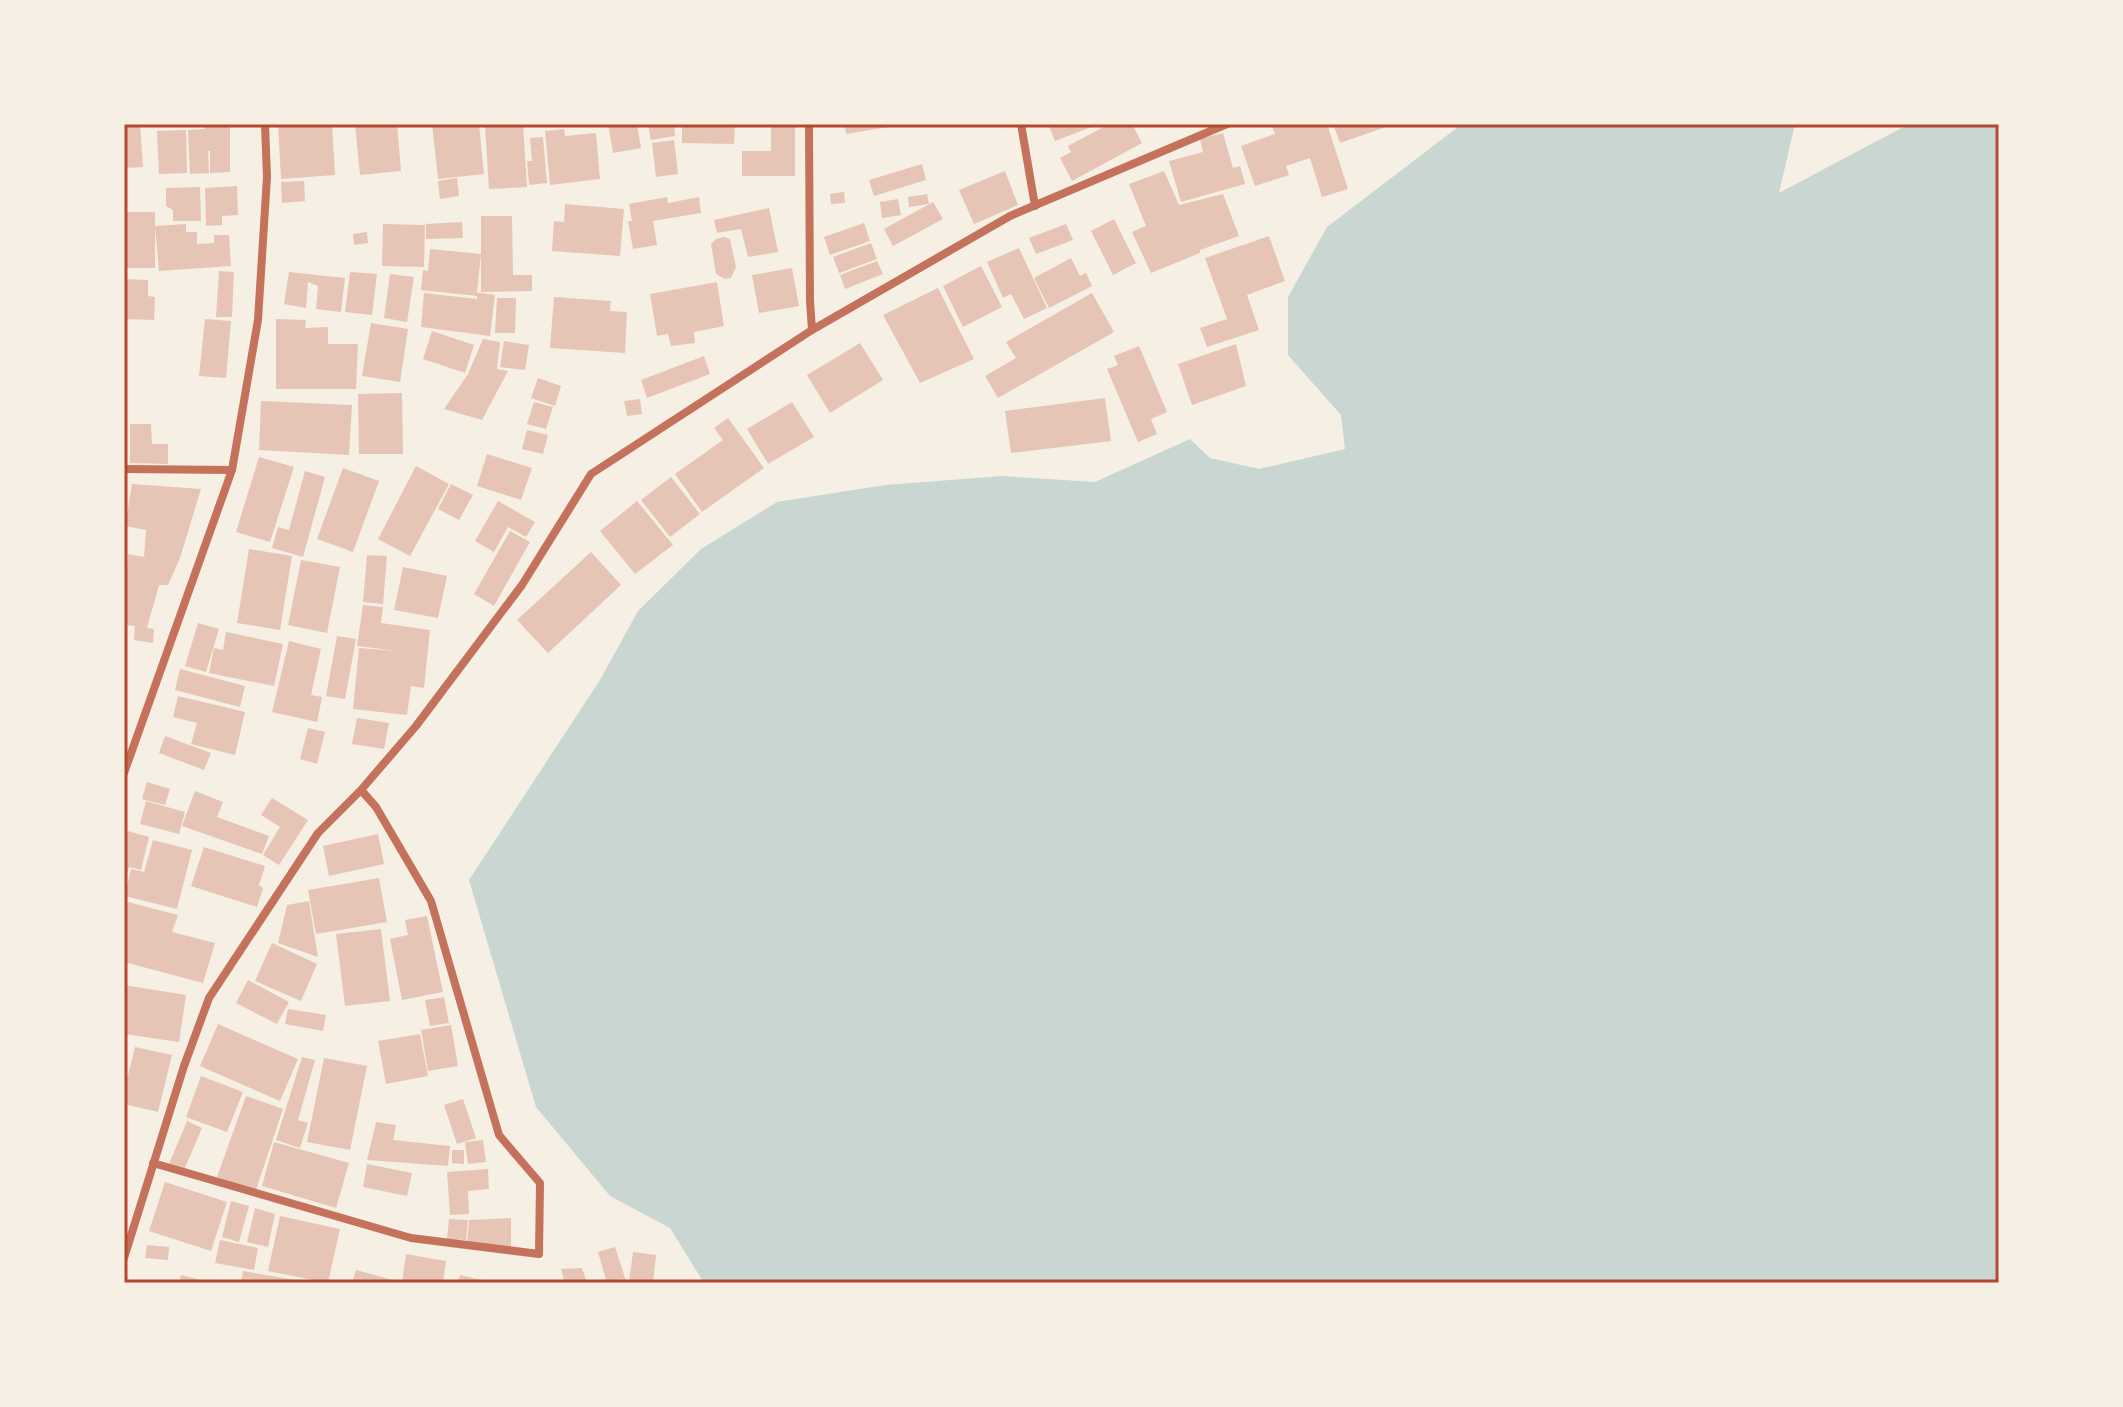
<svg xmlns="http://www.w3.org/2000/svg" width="2123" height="1407" font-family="'Titillium Web',sans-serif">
<rect width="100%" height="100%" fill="#f6efe4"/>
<path fill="#c9d6d2" d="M1462,124h333l-16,69 130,-69h90v1159h-1295l-34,-55 -60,-32 -74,-89 -67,-227 131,-200 38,-69 63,-62 76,-47 108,-17 117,-9 93,6 95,-43 20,19 49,11 86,-20 -4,-34 -53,-60v-58l39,-70z"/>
<path fill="#e6c5b7" d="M124,124h16l3,43 -19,1z
M205,124h25v48l-20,1v-22h-2l1,22 -19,1 -2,-44 17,-1z
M278,124h54l3,51 -54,4z
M355,124h42l4,47 -41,4z
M432,124h47l5,50 -46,5z
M523,124l4,63 -38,2 -4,-64z
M608,124h29l4,24 -28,5z
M648,124h26l1,12 -24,4z
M682,124h53l-1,20 -52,-1z
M771,124h24v52h-53v-25h29z
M845,124h50v2l-49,8z
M1048,124h51l-44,17z
M1109,124h23l10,19 -70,38 -12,-23 11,-6 -3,-6z
M1271,124h56l21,65 -26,8 -12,-39 -24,8 3,9 -34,11 -14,-40 34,-12z
M1333,124h52l1,3 -46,16z
M564,129l1,7 31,-3 4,46 -50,6 -5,-54z
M186,130l1,43 -28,1 -2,-43z
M1223,133l10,35 7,-2 5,18 -64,18 -12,-41 34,-9 -3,-13z
M543,137l4,46 -18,2 -2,-24h5l-2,-23z
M674,140l4,34 -22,3 -4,-34z
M922,164l4,16 -52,16 -5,-16z
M1005,171l13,34 -44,19 -15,-34z
M1164,171l15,34 44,-11 16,42 -39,14v3l-49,20 -19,-41 14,-6 -17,-42z
M457,178l2,18 -19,3 -2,-18z
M304,181l1,20 -23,2 -1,-21z
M237,186l1,29 -16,1v9l-16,1 -1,-38z
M200,187l1,34h-28v-11l-7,-4v-18z
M844,192l1,11 -14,1 -1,-10z
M927,194l2,10 -20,3 -1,-10z
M667,197l1,6 31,-6 2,16 -48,8 4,24 -24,4 -5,-28h4l-3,-17z
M898,199l3,16 -19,3 -2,-16z
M933,202l10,17 -50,27 -9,-17z
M565,204l59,5 -4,47 -68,-5 2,-30 10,1z
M769,208l9,44 -30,5 -7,-28 -24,4 -3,-13z
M124,212h31v56h-31z
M481,216h31l1,59h19v16l-51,1z
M1114,219l22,44 -23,12 -22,-44z
M462,222l1,16 -37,1v-15z
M864,223l6,18 -40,14 -6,-18z
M186,224v8h11v12l17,-1v-8h15l2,31 -72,5 -4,-45z
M383,224l42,1 -1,42 -42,-1z
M1066,224l7,16 -37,14 -7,-16z
M367,232l1,11 -14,2 -1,-11z
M1269,236l16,45 -38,14 12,35 -52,17 -7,-19 27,-9 -22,-61z
M724,237l6,2 6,28 -5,11 -6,1 -9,-5 -5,-30 5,-5z
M871,243l6,16 -38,14 -6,-16z
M1019,248l28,60 -23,11 -13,-25 -8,4 -16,-36z
M430,249l51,5 -4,38h-3l21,3 -5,41 -69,-9 3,-34 53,6v-3l-56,-6 2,-20 5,1z
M1071,258l9,18 6,-3 6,13 -43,22 -15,-30z
M877,261l6,13 -38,15 -5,-14z
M981,266l21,41 -39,20 -20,-41z
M792,268l7,38 -40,7 -7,-38z
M219,271l15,1 -2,45h-16z
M289,272l56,6 -4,34 -25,-3 2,-23 -10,-4 -2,26 -22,-4z
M350,272l27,2 -5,41 -27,-3z
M390,274l24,3 -7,45 -23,-4z
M124,279l24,1v16l7,1 -1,23 -30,-1z
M717,282l7,44 -30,6 1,11 -24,3 -3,-12 -11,2 -7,-42z
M938,288l36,71 -54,24 -37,-68z
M1092,293l22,39 -116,66 -13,-22 31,-18 -10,-16z
M554,297l57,4 -1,10 17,1 -2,41 -75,-5z
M497,298h19l-1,35h-20z
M205,319l26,2 -5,57 -27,-2z
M276,319l30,1 -1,8 23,-1v17h30l-2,45h-80z
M371,323l37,6 -8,53 -38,-6z
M432,331l42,14 -9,28 -42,-14z
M483,339l17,3 -3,27 11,2 -26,49 -38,-11 24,-35z
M504,341l25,4 -4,25 -25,-3z
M860,343l23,37 -53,33 -23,-38z
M1236,344l10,42 -54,19 -14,-41z
M1139,346l28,66 -16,7 6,15 -19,8 -31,-73 11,-4 -4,-9z
M704,356l6,18 -63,24 -6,-18z
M538,378l23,8 -6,20 -24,-8z
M402,393l1,61h-44l-1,-60z
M1105,398l6,43 -100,12 -6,-42z
M640,399l2,15 -15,2 -3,-15z
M261,401l91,4 -3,50 -90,-5z
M534,402l19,5 -7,22 -19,-5z
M792,402l22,35 -46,27 -21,-35z
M728,418l36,50 -62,44 -27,-38 48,-34 -9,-12z
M130,424h21l1,20h16v20l-38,-1z
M527,430l21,5 -5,19 -21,-5z
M487,454l45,14 -11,32 -44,-14z
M259,457l35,10 -24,75 -34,-10z
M416,466l33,18 -39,72 -32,-17z
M343,468l36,13 -26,71 -36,-13z
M305,471l20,6 -22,80 -31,-9 6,-21 11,3z
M671,477l29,37 -30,23 -29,-37z
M132,484l69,5 -21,69 -12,27h-9l-12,43 7,1 -1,14 -19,-3 1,-14 -11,-1 4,-71 16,3 2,-27 -21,-4z
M451,484l22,11 -14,25 -21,-11z
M498,501l37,21 -9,15 -18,-10 -14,25 -19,-11z
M637,501l36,44 -38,29 -35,-43z
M510,531l20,11 -36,64 -20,-12z
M249,549l43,7 -12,74 -43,-7z
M591,552l30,33 -73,68 -31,-33z
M367,555l20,1 -4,48 -20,-2z
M301,560l39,7 -13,66 -39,-8z
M403,567l44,9 -9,42 -44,-8z
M363,605l20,2 -2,16 49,7 -6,58 -13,-2 -4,29 -54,-6 6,-61 39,3 -41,-5z
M198,623l21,6 -13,43 -21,-6z
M226,632l57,12 -9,42 -65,-13 5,-25 9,2z
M337,636l19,3 -11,60 -19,-3z
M289,641l32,8 -10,46 11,2 -5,25 -45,-10z
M180,669l65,17 -5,21 -65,-17z
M178,696l67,16 -10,43 -44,-11 6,-21 -24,-6z
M357,718l32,5 -5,26 -32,-5z
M308,728l17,4 -8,32 -17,-5z
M165,736l46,17 -7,17 -45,-17z
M147,782l23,7 -5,16 -23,-6z
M195,791l28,11 -6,15 52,19 -7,18 -80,-28z
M272,798l36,22 -29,45 -16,-10 17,-28 -19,-12z
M146,801l39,11 -6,22 -39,-10z
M124,830l25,7 -8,33 -12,-3 -4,16z
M378,834l6,30 -55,12 -6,-30z
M153,840l39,10 -15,59 -52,-13 6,-27 13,3z
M204,847l61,19 -6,19 4,3 -6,19 -66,-21z
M379,878l8,44 -71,12 -8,-44z
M124,901l54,14 -6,17 43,11 -12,40 -79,-21z
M309,901l9,56 -40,-14 9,-38z
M427,916l16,76 -41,8 -12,-61 18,-4 -3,-15z
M381,929l9,72 -45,5 -9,-72z
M272,943l45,21 -16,37 -46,-20z
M248,980l41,22 -12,22 -41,-21z
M124,985l62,10 -7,47 -55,-8z
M444,997l5,26 -19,3 -5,-26z
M288,1009l38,6 -3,16 -38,-7z
M218,1024l80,35 -18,42 -80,-35z
M451,1025l7,41 -30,5 -7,-41z
M420,1034l8,42 -42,8 -8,-43z
M135,1047l37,8 -14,57 -34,-8v-13z
M302,1057l13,3 -17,60 10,3 -8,25 -24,-8z
M324,1058l43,8 -17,84 -43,-8z
M201,1076l42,16 -16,40 -41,-15z
M246,1096l37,13 -27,81 -39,-13z
M463,1099l13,39 -19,6 -13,-39z
M187,1121l15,7 -18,42 -15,-6z
M376,1122l20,3 -3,15 57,6 -2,20 -81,-6z
M483,1140l3,22 -18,2 -3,-22z
M274,1142l75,21 -13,45 -74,-22z
M452,1150h12v14l-12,-1z
M367,1164l45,9 -5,23 -44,-9z
M488,1169l1,20 -21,2 1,23 -19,1 -3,-43z
M165,1182l62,20 -16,49 -62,-20z
M231,1201l18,5 -10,36 -17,-5z
M255,1208l20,6 -7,33 -21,-5z
M280,1216l60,13 -12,54 -60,-12z
M511,1218v29l-44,-4 2,-23z
M449,1219l19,1 -2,20 -19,-1z
M220,1240l38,8 -4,22 -39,-7z
M147,1245l22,2 -1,13 -23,-2z
M615,1247l11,34 -19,2 -9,-31z
M633,1252l23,3 -3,28h-24z
M406,1254l40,7 -3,22h-41z
M582,1268l5,15h-22l-4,-14z
M356,1270l37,10 -1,3h-40z
M243,1271l58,10v2h-60z
M181,1275l28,7v1h-30z
M460,1275l30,7v1h-32z"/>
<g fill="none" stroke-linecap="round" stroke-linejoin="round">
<path stroke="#c5725c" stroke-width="8" d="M809,124l1,177 2,29
M1021,124l14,82
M124,469l108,1
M124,773l108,-303 26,-150 9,-143 -2,-53
M153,1163l258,75 128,16 1,-71 -41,-48 -68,-234 -55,-94 -15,-17
M124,1258l60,-192 25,-68 109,-165 43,-43 55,-64 106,-141 69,-111 221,-144 198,-114 217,-92"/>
</g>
<rect width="2123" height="1407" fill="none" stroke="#f6efe4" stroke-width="252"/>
<rect x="126" y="126" width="1871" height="1155" fill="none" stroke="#b5482f" stroke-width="3"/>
</svg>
